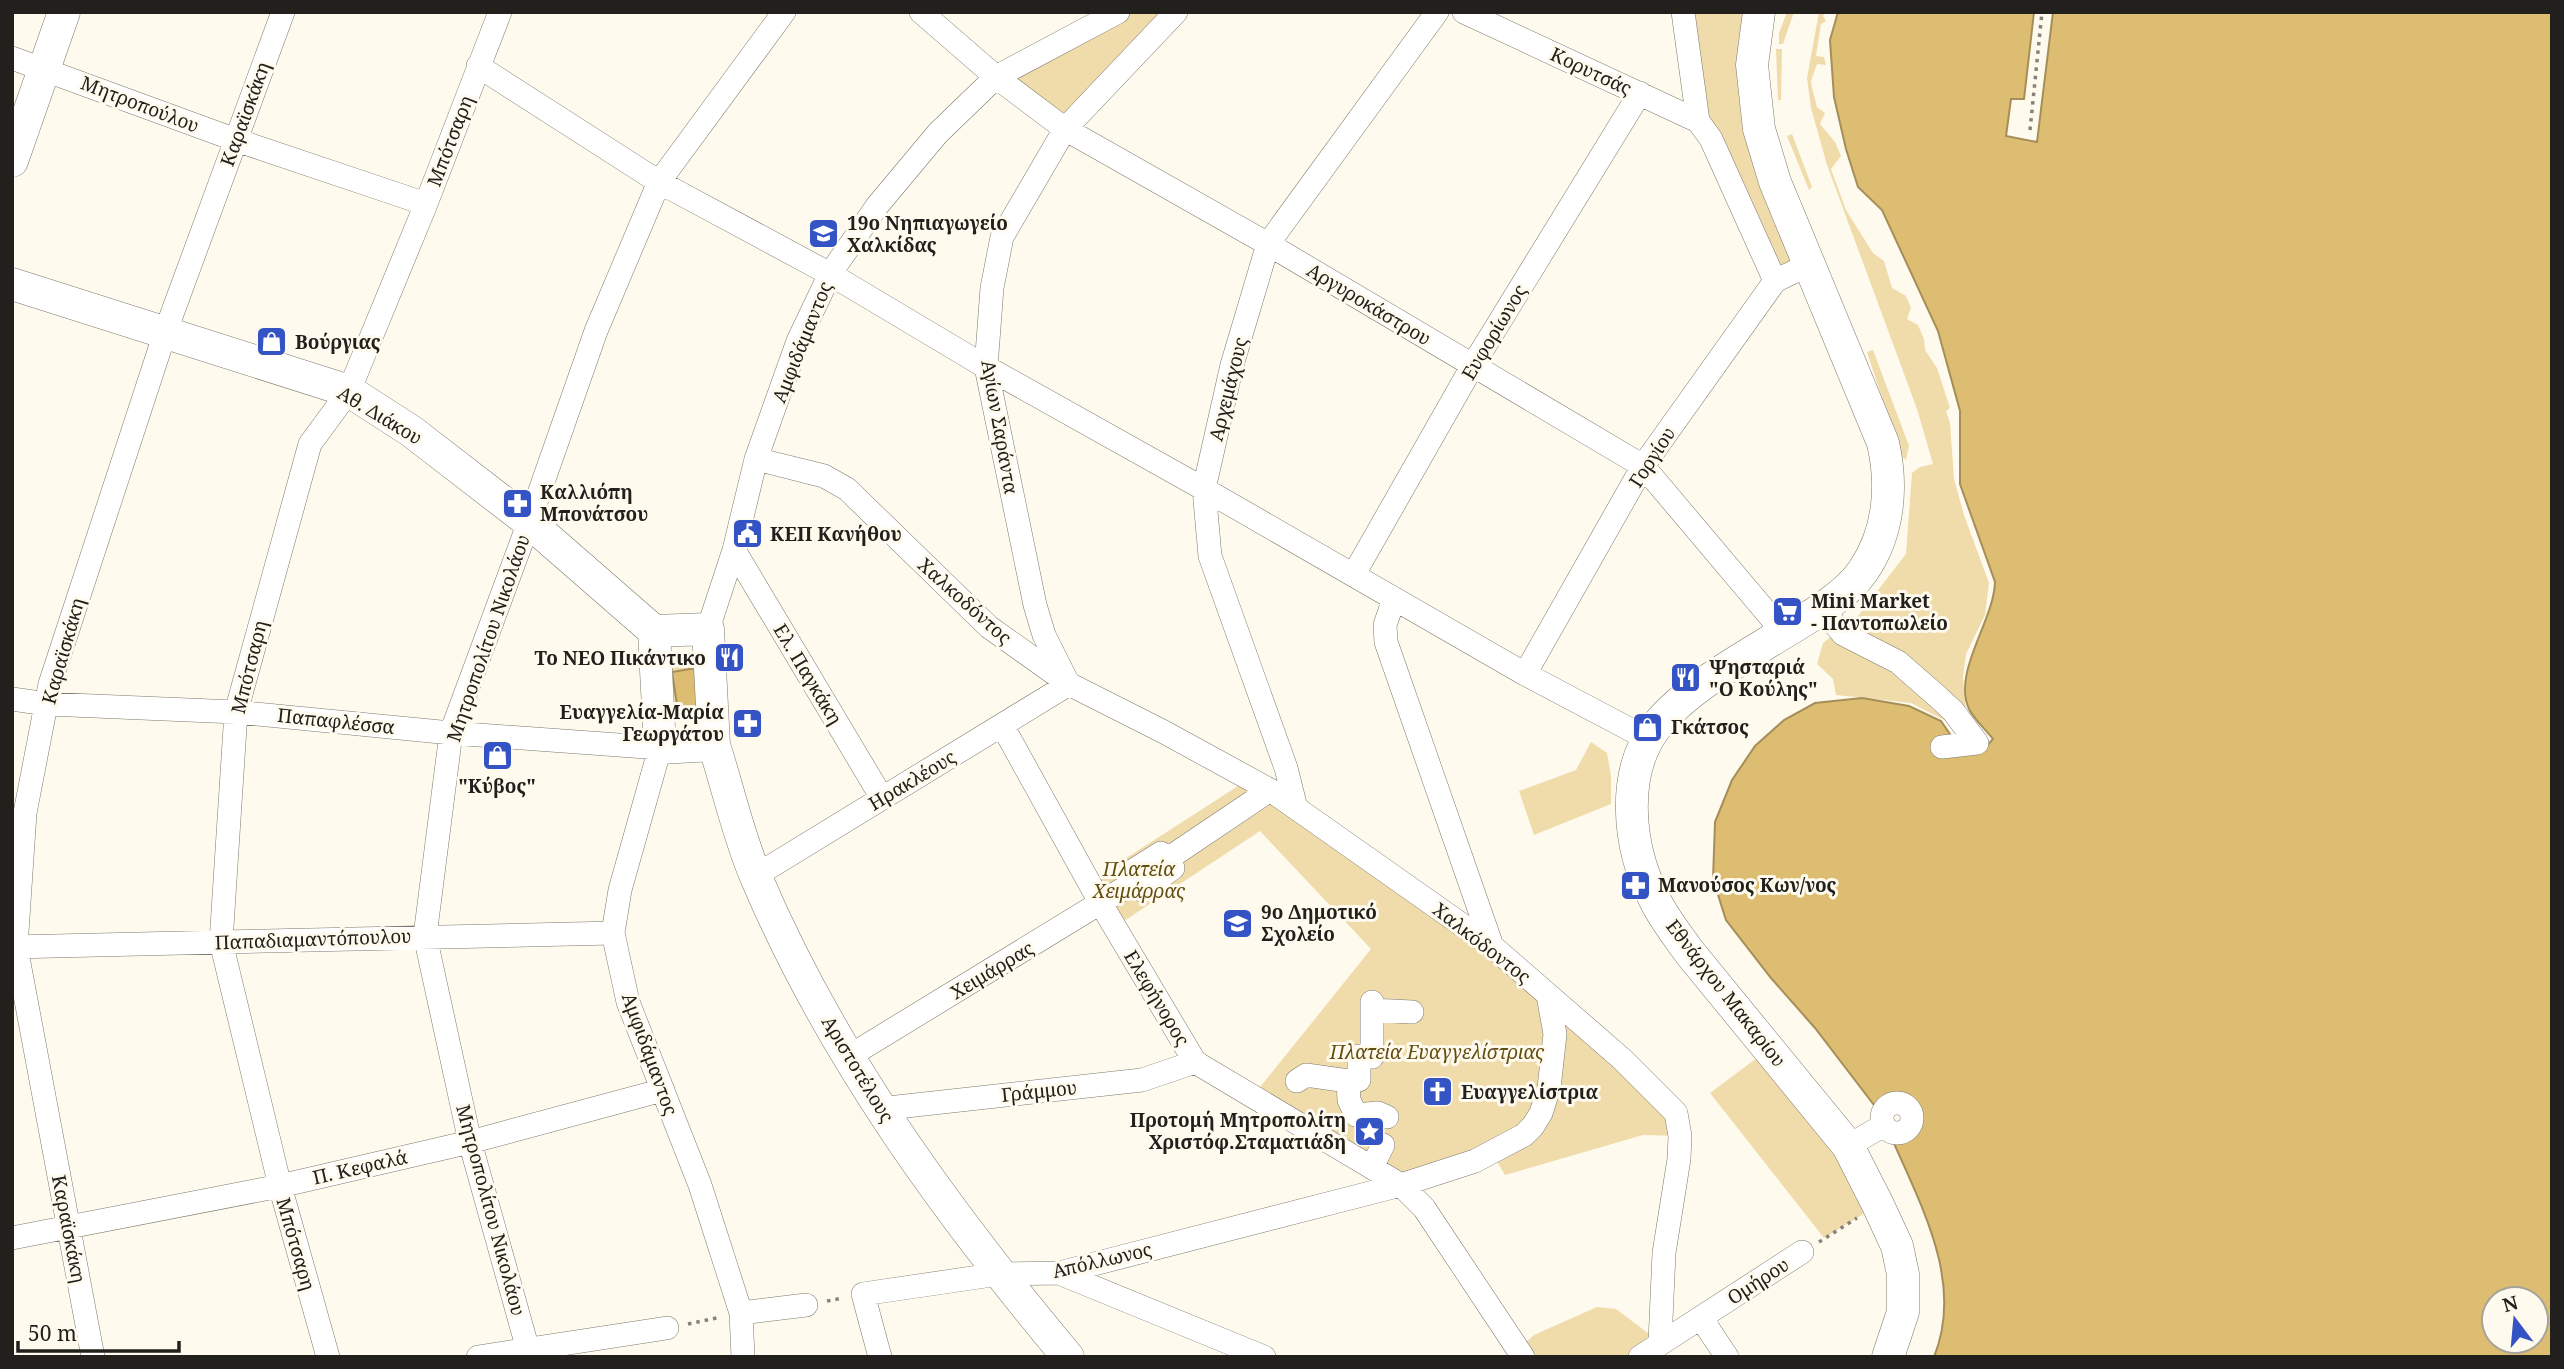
<svg xmlns="http://www.w3.org/2000/svg" width="2564" height="1369" font-family="'Noto Serif',serif">
<rect width="100%" height="100%" fill="#fffaee"/>
<path fill="#f0dbab" d="M1118,12h58l-111,117 -69,-52z
M1683,12h76l-7,53 56,200 -33,16 -64,-142z
M1787,12h7l-11,32h-4v-11z
M1819,12h6l-2,4 3,5 -5,3 -5,32 8,1 2,8 -9,-1 -6,17 1,7 5,19 8,6 -5,11 15,18 6,14 -10,13 15,41 27,43 11,8 8,27 14,8 5,12 -4,11 11,6 6,14 1,11 12,18 13,40 -4,3 4,12 4,56 10,36 25,68 -4,32 -19,39 -3,23 3,35 -18,10 -37,-19 -75,-8 -3,-16 -16,-15 6,-21 35,-27 48,-62 6,-81 8,-6 13,-3 -16,-55 -90,-244 -16,-57 -4,-30z
M1776,49h6l-1,51h-3z
M1792,134l20,53 -3,3 -22,-54z
M1873,350l36,96 -3,14 -5,-4 -34,-104z
M683,659l11,2 6,57c-31,15 -28,-30 -30,-49l8,-8z
M1591,742l16,11 4,23v28l-77,31 -15,-44 57,-21z
M1249,779l21,11 352,269 58,77 -37,-1 -138,40 -13,-22 -91,32 -148,-89 118,-147 -111,-118 -145,96 -26,-45z
M1769,1049l109,156 -54,33 -114,-145z
M1597,1307l19,2 44,33 -20,15h-131l25,-22z"/>
<path fill="#ddbd71" stroke="#a58e58" stroke-width="2" fill-rule="evenodd" d="M1838,12h196l-10,87h-13l-5,37 31,6 16,-130h499v1345h-618c30,-74 -12,-149 -41,-216l21,-12c9,-33 -14,-35 -37,-20l-62,-81 -44,-50 -45,-58 -13,-41 2,-57 17,-42 23,-34 29,-26 31,-17 47,-5 47,8 32,15 13,19 -16,10 43,3 12,-14c-7,-9 -19,-20 -24,-30 -17,-37 25,-88 26,-127l-35,-98v-73l-22,-80 -56,-121 -24,-23 -12,-38 -12,-52 -4,-57zM2494,1299h42v42h-42z
M696,668l6,39 -24,4 -6,-39z"/>
<g fill="none" stroke-linecap="round" stroke-linejoin="round">
<defs>
<path id="street" d="M921,12l75,65 69,52 203,115 375,222 141,167
M1464,12l234,109 13,18 64,142
M1683,12l15,109
M12,58l224,82 190,64
M478,66l181,116 171,92 156,93 218,122 321,185 123,65
M756,459l68,17 23,13 142,138 80,57 95,48 106,58 26,18 196,138 130,113 54,54 4,23 -1,23 -15,94 -4,89
M734,550l148,248
M1354,574l119,-209 167,-272
M1394,599l-9,26 1,17 106,304
M1821,608l22,26 55,28 40,35 15,14 24,32 -35,4
M708,629l26,-79 22,-91 42,-118 32,-67 47,-68 61,-73 58,-56 122,-65
M1525,674l118,-208 132,-185 33,-16
M1067,681l-23,-46 -9,-30 -49,-238 6,-79 10,-51 63,-108 111,-117
M12,699l35,5 189,8 215,21 209,15 -40,142 -7,43 15,69 72,183 41,128 2,44
M1002,725l99,179 94,158 206,123 23,23 99,149
M1296,808l-10,-40 -76,-212 -6,-67 28,-124 36,-121 169,-232
M1161,853l12,15 -31,22 -11,-18z
M1166,860l104,-70
M755,876l314,-192
M12,947l601,-14
M1372,1002v55l-13,-1v24l-11,1 1,19 7,15 22,-2 9,4
M1372,1010l40,2
M848,1057l288,-176
M1297,1081l9,-6 42,6
M1882 1118a15 15 0 1 1 30 0a15 15 0 1 1-30 0Z
M879,1109l263,-29 53,-18
M1848,1146l36,-21
M1372,1167l11,-22
M12,1238l268,-52 190,-44 193,-52
M1059,1273l205,84
M741,1313l65,-8
M1701,1318l26,39
M93,1357l-77,-410 9,-134 25,-129 115,-351 118,-321
M328,1357l-48,-171 -59,-244 15,-230 74,-268 39,-53 77,-187 74,-192
M478,1357l189,-29
M530,1357l-60,-215 -45,-206 26,-203 78,-211 67,-191 63,-149 125,-170
M880,1357l-17,-63 136,-20 60,-1 342,-88 74,-24 49,-26 9,-9 8,-13 8,-25 6,-54 -7,-39
M1640,1357l162,-105"/>
<path id="secondary" d="M1759,12l-7,53 7,64 16,53 108,261c10,44 6,90 -20,128 -19,28 -64,52 -93,70 -38,24 -81,47 -111,82 -40,48 -31,125 -4,177 9,19 23,36 35,53l158,193 30,59 19,41 6,28v38l-15,45
M12,161l52,-149
M12,284l337,107 62,40 118,91 125,109
M708,629l6,116 -54,3 -6,-117z
M714,745c14,43 24,90 42,132 75,177 189,333 312,480"/>
</defs>
<use href="#street" stroke="#7d796e" stroke-width="24"/>
<use href="#secondary" stroke="#7d796e" stroke-width="33"/>
<path stroke="#86837b" stroke-width="3.5" stroke-dasharray="3.5 5" stroke-linecap="butt" d="M2030,130l12,-118
M1819,1242l38,-24
M827,1301l16,-3
M688,1324l33,-7"/>
<use href="#street" stroke="#fff" stroke-width="23"/>
<use href="#secondary" stroke="#fff" stroke-width="32"/>
</g>
<defs>
<symbol id="school-square" viewBox="-11 -11 22 22"><rect x="-9" y="-9" width="18" height="18" rx="4" fill="#3453c4" stroke="#fffaee"/><path d="M0-5L7-2L0 1L-7-2ZM-4 1L0 2.5L4 1V4Q0 6-4 4Z" fill="#fff"/></symbol>
<symbol id="shop-square" viewBox="-11 -11 22 22"><rect x="-9" y="-9" width="18" height="18" rx="4" fill="#3453c4" stroke="#fffaee"/><path d="M-5-2.5h2.3a2.7 3.5 0 0 1 5.4 0H5L5.5 6h-11ZM-1.5-2.5h3a1.5 2.3 0 0 0-3 0Z" fill="#fff"/></symbol>
<symbol id="pharmacy-square" viewBox="-11 -11 22 22"><rect x="-9" y="-9" width="18" height="18" rx="4" fill="#3453c4" stroke="#fffaee"/><path d="M-2-6h4v4h4v4h-4v4h-4v-4h-4v-4h4Z" fill="#fff"/></symbol>
<symbol id="civic-square" viewBox="-11 -11 22 22"><rect x="-9" y="-9" width="18" height="18" rx="4" fill="#3453c4" stroke="#fffaee"/><path d="M-.6-6.5H3V-4.5H.6V-3L4-1V1h2V6H-6V1h2V-1L-.6-3ZM-1.2 2.5V6h2.4V2.5Z" fill="#fff"/></symbol>
<symbol id="supermarket-square" viewBox="-11 -11 22 22"><rect x="-9" y="-9" width="18" height="18" rx="4" fill="#3453c4" stroke="#fffaee"/><path d="M-6-5.5h2.5l.6 2H6L4.5 2H-2.5L-4.4-4H-6ZM-1.5 3.2a1.3 1.3 0 1 0 .1 0ZM3 3.2a1.3 1.3 0 1 0 .1 0Z" fill="#fff"/></symbol>
<symbol id="restaurant-square" viewBox="-11 -11 22 22"><rect x="-9" y="-9" width="18" height="18" rx="4" fill="#3453c4" stroke="#fffaee"/><path d="M-5-6h1v4h1v-4h1v4h1v-4h1v5L-1.5 .5V6h-2V.5L-5-1ZM5-6V6H3V1.5H1.5Q1.5-4 5-6Z" fill="#fff"/></symbol>
<symbol id="church-square" viewBox="-11 -11 22 22"><rect x="-9" y="-9" width="18" height="18" rx="4" fill="#3453c4" stroke="#fffaee"/><path d="M-1.2-6h2.4v3.5h3.3v2.4h-3.3V6h-2.4V-.1h-3.3v-2.4h3.3Z" fill="#fff"/></symbol>
<symbol id="sight-square" viewBox="-11 -11 22 22"><rect x="-9" y="-9" width="18" height="18" rx="4" fill="#3453c4" stroke="#fffaee"/><path d="M0-6L1.8-2.2L6-1.7L2.9 1.2L3.7 5.4L0 3.3L-3.7 5.4L-2.9 1.2L-6-1.7L-1.8-2.2Z" fill="#fff"/></symbol>
</defs>
<g fill-rule="evenodd">
<use href="#school-square" x="806" y="216" width="35" height="35"/>
<use href="#shop-square" x="254" y="324" width="35" height="35"/>
<use href="#pharmacy-square" x="500" y="486" width="35" height="35"/>
<use href="#civic-square" x="730" y="516" width="35" height="35"/>
<use href="#supermarket-square" x="1770" y="594" width="35" height="35"/>
<use href="#restaurant-square" x="712" y="640" width="35" height="35"/>
<use href="#restaurant-square" x="1668" y="660" width="35" height="35"/>
<use href="#pharmacy-square" x="730" y="706" width="35" height="35"/>
<use href="#shop-square" x="1630" y="710" width="35" height="35"/>
<use href="#shop-square" x="480" y="738" width="35" height="35"/>
<use href="#pharmacy-square" x="1618" y="868" width="35" height="35"/>
<use href="#school-square" x="1220" y="906" width="35" height="35"/>
<use href="#church-square" x="1420" y="1074" width="35" height="35"/>
<use href="#sight-square" x="1352" y="1114" width="35" height="35"/>
</g>
<g text-anchor="middle" stroke-width="6" stroke-linejoin="round" paint-order="stroke">
<g font-size="19" fill="#22201c" stroke="#fffaee">
<text transform="translate(1591 71) rotate(25)" y="7">Κορυτσάς</text>
<text transform="translate(140 104) rotate(21)" y="7">Μητροπούλου</text>
<text transform="translate(245 114) rotate(-70)" y="7">Καραϊσκάκη</text>
<text transform="translate(450 141) rotate(-69)" y="7">Μπότσαρη</text>
<text transform="translate(1369 304) rotate(31)" y="7">Αργυροκάστρου</text>
<text transform="translate(1494 332) rotate(-59)" y="7">Ευφορίωνος</text>
<text transform="translate(802 342) rotate(-68)" y="7">Αμφιδάμαντος</text>
<text transform="translate(1228 389) rotate(-76)" y="7">Αρχεμάχους</text>
<text transform="translate(380 415) rotate(31)" y="7">Αθ. Διάκου</text>
<text transform="translate(1000 427) rotate(80)" y="7">Αγίων Σαράντα</text>
<text transform="translate(1652 457) rotate(-57)" y="7">Γοργίου</text>
<text transform="translate(965 601) rotate(42)" y="7">Χαλκοδόντος</text>
<text transform="translate(488 638) rotate(-71)" y="7">Μητροπολίτου Νικολάου</text>
<text transform="translate(63 651) rotate(-74)" y="7">Καραϊσκάκη</text>
<text transform="translate(249 667) rotate(-76)" y="7">Μπότσαρη</text>
<text transform="translate(808 674) rotate(59)" y="7">Ελ. Παγκάκη</text>
<text transform="translate(336 721) rotate(6)" y="7">Παπαφλέσσα</text>
<text transform="translate(912 780) rotate(-31)" y="7">Ηρακλέους</text>
<text transform="translate(313 939) rotate(-2)" y="7">Παπαδιαμαντόπουλου</text>
<text transform="translate(1482 943) rotate(38)" y="7">Χαλκόδοντος</text>
<text transform="translate(992 970) rotate(-31)" y="7">Χειμάρρας</text>
<text transform="translate(1726 993) rotate(52)" y="7">Εθνάρχου Μακαρίου</text>
<text transform="translate(1157 998) rotate(59)" y="7">Ελεφήνορος</text>
<text transform="translate(650 1054) rotate(70)" y="7">Αμφιδάμαντος</text>
<text transform="translate(858 1069) rotate(59)" y="7">Αριστοτέλους</text>
<text transform="translate(1039 1091) rotate(-6)" y="7">Γράμμου</text>
<text transform="translate(360 1167) rotate(-13)" y="7">Π. Κεφαλά</text>
<text transform="translate(491 1210) rotate(75)" y="7">Μητροπολίτου Νικολάου</text>
<text transform="translate(69 1229) rotate(79)" y="7">Καραϊσκάκη</text>
<text transform="translate(296 1244) rotate(74)" y="7">Μπότσαρη</text>
<text transform="translate(1102 1260) rotate(-13)" y="7">Απόλλωνος</text>
<text transform="translate(1758 1281) rotate(-33)" y="7">Ομήρου</text>
</g>
<g font-size="19" font-weight="bold" fill="#22201c" stroke="#fffaee" text-anchor="start">
<text x="847" y="230">19ο Νηπιαγωγείο<tspan x="847" dy="22">Χαλκίδας</tspan></text>
<text x="295" y="349">Βούργιας</text>
<text x="540" y="499">Καλλιόπη<tspan x="540" dy="22">Μπονάτσου</tspan></text>
<text x="770" y="541">ΚΕΠ Κανήθου</text>
<text x="1811" y="608">Mini Market<tspan x="1811" dy="22">- Παντοπωλείο</tspan></text>
<text x="706" y="665" text-anchor="end">Το ΝΕΟ Πικάντικο</text>
<text x="1709" y="674">Ψησταριά<tspan x="1709" dy="22">"Ο Κούλης"</tspan></text>
<text x="724" y="719" text-anchor="end">Ευαγγελία-Μαρία<tspan x="724" dy="22">Γεωργάτου</tspan></text>
<text x="1671" y="734">Γκάτσος</text>
<text x="497" y="793" text-anchor="middle">"Κύβος"</text>
<text x="1658" y="892">Μανούσος Κων/νος</text>
<text x="1261" y="919">9ο Δημοτικό<tspan x="1261" dy="22">Σχολείο</tspan></text>
<text x="1461" y="1099">Ευαγγελίστρια</text>
<text x="1346" y="1127" text-anchor="end">Προτομή Μητροπολίτη<tspan x="1346" dy="22">Χριστόφ.Σταματιάδη</tspan></text>
</g>
<g font-size="19" font-style="italic" fill="#634e12" stroke="#fffaee">
<text x="1139" y="876">Πλατεία<tspan x="1139" dy="22">Χειμάρρας</tspan></text>
<text x="1437" y="1059">Πλατεία Ευαγγελίστριας</text>
</g>
</g>
<rect width="2564" height="1369" fill="none" stroke="#22201c" stroke-width="28"/>
<g transform="translate(2515 1320) rotate(344)"><circle r="33" fill="#fffaee" stroke="#a7a39a" stroke-width="2"/>
<path d="M0-5L12 26L0 18L-12 26Z" fill="#3453c4"/>
<text y="-10" font-size="19" font-weight="bold" text-anchor="middle" fill="#22201c">N</text>
</g>
<path d="M18 1341v10h161v-10" fill="none" stroke="#22201c" stroke-width="3.5"/>
<text x="28" y="1341" font-size="21" fill="#22201c" stroke="#fffaee" stroke-width="5" paint-order="stroke">50 m</text>
</svg>
